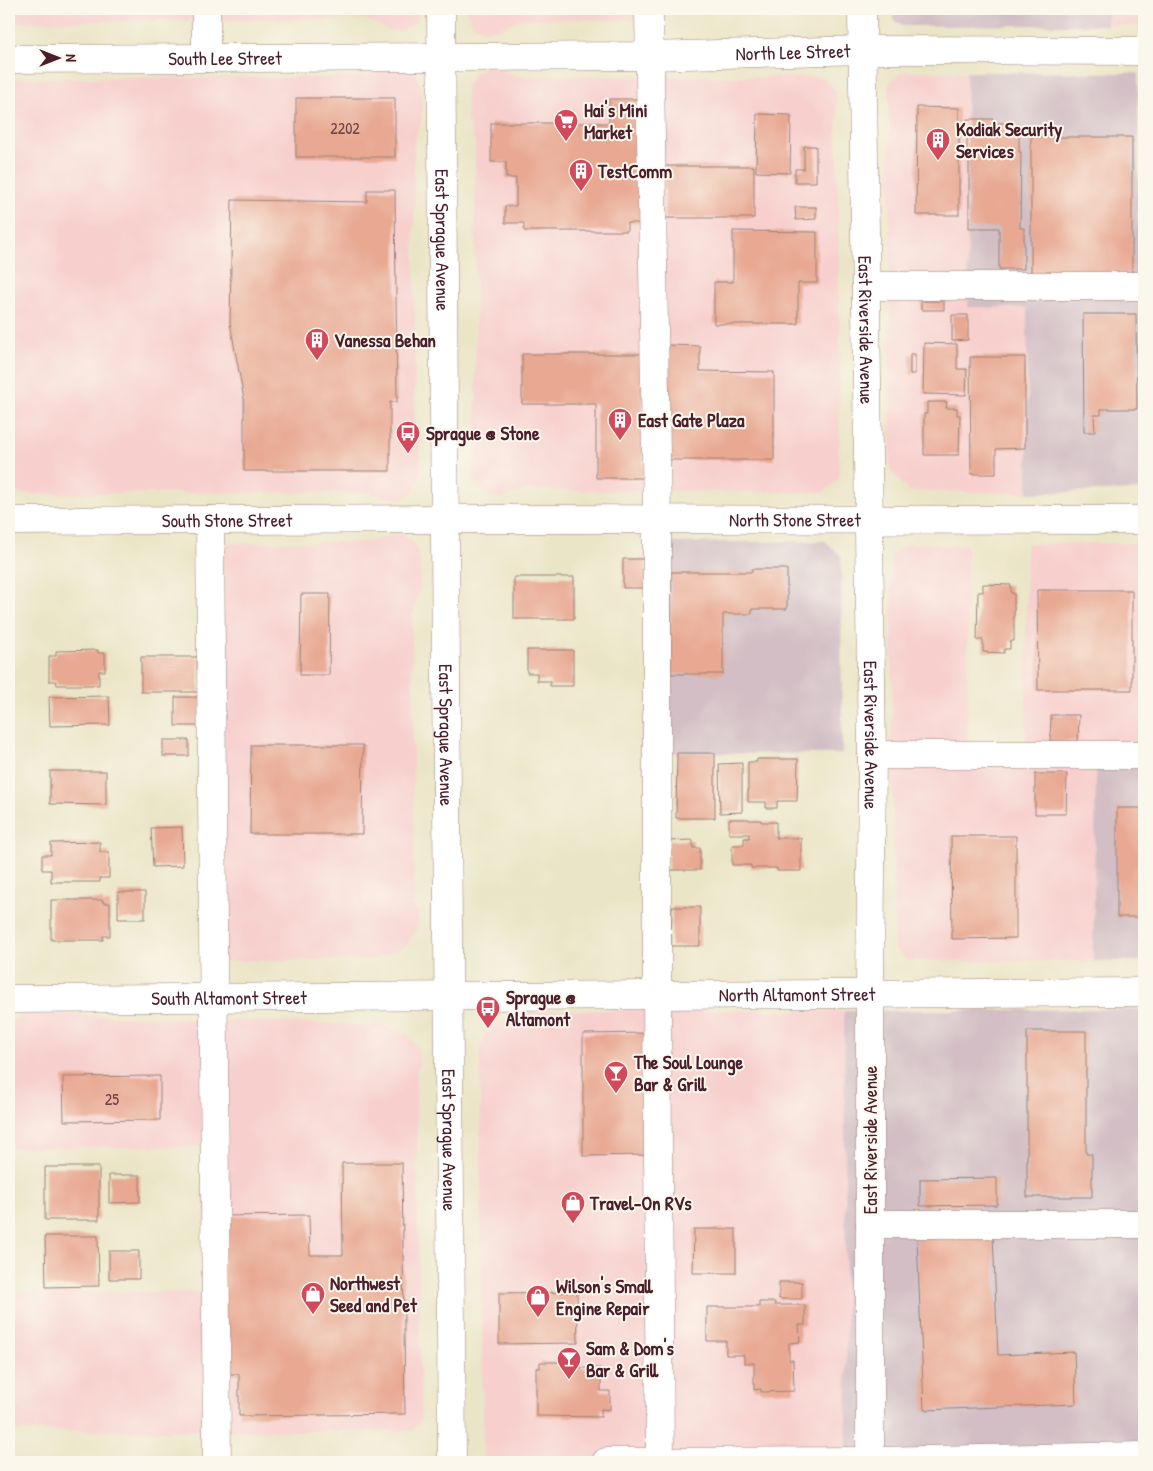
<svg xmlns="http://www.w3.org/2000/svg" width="1153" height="1471" font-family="'Patrick Hand',sans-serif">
<rect width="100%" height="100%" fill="#fbf7ec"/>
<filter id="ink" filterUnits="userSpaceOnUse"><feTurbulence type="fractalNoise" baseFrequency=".02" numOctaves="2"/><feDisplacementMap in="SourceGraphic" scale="10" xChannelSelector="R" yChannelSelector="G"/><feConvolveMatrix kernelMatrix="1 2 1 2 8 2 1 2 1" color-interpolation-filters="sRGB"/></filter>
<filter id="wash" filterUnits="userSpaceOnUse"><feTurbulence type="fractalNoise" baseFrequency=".0096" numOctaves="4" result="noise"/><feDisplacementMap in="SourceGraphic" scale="20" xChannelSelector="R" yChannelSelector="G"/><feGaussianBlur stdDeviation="1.12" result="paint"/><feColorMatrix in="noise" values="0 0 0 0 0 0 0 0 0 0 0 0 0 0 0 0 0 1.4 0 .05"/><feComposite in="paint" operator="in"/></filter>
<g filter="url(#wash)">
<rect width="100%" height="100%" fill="#ebe5c7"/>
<path fill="#f7d0ce" d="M9,9h412l-6,14 -14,8 -12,-1 -24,-11 -356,3z
M465,9h177v11l-122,-1 -22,10 -14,1 -11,-6z
M1107,9h37v17l-37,-1z
M391,66h13l11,7 7,14v32l-8,24 1,285 5,18v30l-6,16 -13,7h-11l-21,-7 -347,2 -13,-6v-410l356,-1z
M484,67h9l25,9 305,1 13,14 4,240 -1,148 -15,13 -300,-2 -22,8h-9l-12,-6 -8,-12 -1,-10 4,-12 -1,-315 -8,-23 -1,-34 9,-14z
M903,71l63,1 2,235 59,1 1,185 -120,-2 -18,-21 -1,-387z
M401,534l13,9 6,14v29l-8,29 2,292 5,7 -3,17 -10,15 -33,14 -153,1 -3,-418 152,-1 22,-7z
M1143,543l1,224 -48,2 -3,192h-185l-14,-12 -3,-394 16,-11 60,1 1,200h58v-201z
M534,1010l310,1 3,451h-364l-3,-409 3,-16 13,-14 18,-9z
M24,1013l360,13 23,8 10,13 3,18 -4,6 5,351 -10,9h-394l-8,-6v-133h195v-146l-195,2v-124l1,-3z"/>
<path fill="#d2bec4" d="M890,9h217v16l-205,1 -8,-5z
M966,72l172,1v204l6,1v212l-116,3 -1,-185 -59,-1z
M825,541l16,15 1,198 -175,-1 -3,-210z
M1144,767v194h-51l3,-193z
M1144,1009v222l-1,1 -2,192 3,1v37h-297l-3,-451z"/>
<g id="blocks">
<path fill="#e8a892" d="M296,98h99v59h-99z
M609,99h33l3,124h-18v8h-103v-8h-19v-17h11v-28h-10v-16h-15v-39h118z
M917,107l42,1v107h-43z
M757,114l34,1 -1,58 -34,-1z
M967,119h26v4h21v2h5v27h2l-1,76h4v41h-25v-41h-30v-76h-2z
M1031,137h101v136h-101z
M804,146h12v36h-21v-13h9z
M665,166h89v52h-89z
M367,190h28l2,212h-7v69h-146v-72l-14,-76 2,-123 135,2z
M795,207h21v12l-20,1z
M733,231l84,1v51h-19v41h-84v-42h19z
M921,301h23v9h-23z
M1083,314h53l1,95h-36v6h-7l1,17h-11z
M952,315h16v25l-16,1z
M924,343l33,1v25h10l-1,26 -43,-1z
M667,345l33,1v25l74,1v88h-107z
M522,354h121v124h-47v-74h-74z
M910,354h5v20h-5z
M970,357h55v91l-29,1v25h-25z
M927,402h20l-1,6h11v7h3l-1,40h-35v-41h3z
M623,559h23v29h-23z
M752,569h35v40h-35v5h-29v60h-52v-102h81z
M514,577h60v42h-60z
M983,584l28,1v8h3v48h-4v8h-6v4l-21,-1v-12h-6l1,-48h5z
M1037,590h95v100h-94z
M301,594h29l-1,81h-29z
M98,650v3h7v18h-6v14h-42l-1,-4h-7v-25h7v-5z
M527,650h46v36h-23v-5h-13v-8h-10z
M141,657h58v35h-58z
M109,696l1,29 -60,1 -1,-29z
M175,697h27v29h-27z
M1051,715h28l-1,26h-28z
M163,740h26v16h-26z
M251,745h112l-1,89h-112z
M677,753h38v65h-39z
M757,759h41l-1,42h-20v7h-11v-6h-18v-40h9z
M742,763v49l-22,1 -1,-49z
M50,771h56v34l-56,-1z
M1035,774h32l-1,40h-31z
M1117,808h27v109h-27z
M729,819h20v1h12v2h15v16h25v33h-24v-3h-26v-3h-19v-20h12v-7h5v-4h-20z
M182,827l1,39 -30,1 -2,-39z
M951,836h65v102l-64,1z
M693,840v8h7v22h-32v-29z
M100,842v10h9v26h-9v4h-49v-12h-9v-15h9v-12z
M118,892h27v27h-27z
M51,900h52v3h7v33h-7v4h-52z
M672,907h28v39h-29z
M1027,1031h59v123h6v43h-65z
M648,1033l1,122 -66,1v-122z
M160,1076v44l-96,1 -1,-44z
M342,1163h60l3,251 -166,2v-42h-16l-1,-158 87,-1 1,40h33z
M45,1167h54v53h-54z
M109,1175h31v27l-31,1z
M997,1178v27l-77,1v-27z
M694,1229h42v44h-43z
M993,1234l5,121 76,-3 2,52 -152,6 -7,-172z
M45,1236h53l1,50 -53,1z
M109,1251h30v28h-30z
M779,1282h23v17h-23z
M577,1292l1,51 -79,1v-51z
M759,1302h16v3h30v20h-6l1,17 -11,1v17h4l1,31 -33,1v-3l-7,1v-27h-10v-8h-18v-14h-19v-34h52z
M540,1362h40v6h21v23h9v19l-9,-1v8l-65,-1v-48h4z"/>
</g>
</g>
<g filter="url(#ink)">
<use href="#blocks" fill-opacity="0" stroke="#9a8279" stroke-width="1"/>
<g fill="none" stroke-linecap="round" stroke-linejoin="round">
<defs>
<g id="minor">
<path d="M206,9v49"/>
<path d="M649,9l8,510v477l3,466"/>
<path id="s1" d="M862,9l10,746 -2,238v469"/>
<path id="s2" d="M9,59l641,-3 213,-6 281,1"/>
<path d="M866,286h278"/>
<path d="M210,520l7,942"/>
<path id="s3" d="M9,521l436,-2 699,1"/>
<path d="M872,755h272"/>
<path id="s4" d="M9,999l1135,-7"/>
<path d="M870,1224h274"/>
<path d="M606,1462l264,-1 274,-5"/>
</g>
<g id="major">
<path id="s5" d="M441,9l11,1453"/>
</g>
</defs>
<use href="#minor" stroke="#9a8279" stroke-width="29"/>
<use href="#major" stroke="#9a8279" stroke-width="29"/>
<use href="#minor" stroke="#fff" stroke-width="28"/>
<use href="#major" stroke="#fff" stroke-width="28"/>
</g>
</g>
<defs>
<symbol id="supermarket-pin" viewBox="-11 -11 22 30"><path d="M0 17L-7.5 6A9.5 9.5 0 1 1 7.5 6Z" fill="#d1495b" stroke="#fbf7ec"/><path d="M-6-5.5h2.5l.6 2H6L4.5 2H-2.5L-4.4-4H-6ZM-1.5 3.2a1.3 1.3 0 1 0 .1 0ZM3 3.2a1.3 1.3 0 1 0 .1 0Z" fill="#fff"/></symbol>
<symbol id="building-pin" viewBox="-11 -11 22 30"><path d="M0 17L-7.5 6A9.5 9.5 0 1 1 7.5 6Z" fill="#d1495b" stroke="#fbf7ec"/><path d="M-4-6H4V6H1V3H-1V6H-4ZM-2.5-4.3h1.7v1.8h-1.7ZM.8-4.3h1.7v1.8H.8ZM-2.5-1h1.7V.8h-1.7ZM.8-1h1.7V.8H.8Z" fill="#fff"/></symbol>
<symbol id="bus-pin" viewBox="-11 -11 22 30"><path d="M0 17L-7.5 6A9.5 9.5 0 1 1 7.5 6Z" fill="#d1495b" stroke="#fbf7ec"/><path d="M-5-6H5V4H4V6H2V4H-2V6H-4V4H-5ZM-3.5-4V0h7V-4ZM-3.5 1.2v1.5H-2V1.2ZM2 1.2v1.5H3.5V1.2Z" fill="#fff"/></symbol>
<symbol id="bar-pin" viewBox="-11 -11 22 30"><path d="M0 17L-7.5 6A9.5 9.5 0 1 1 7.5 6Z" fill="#d1495b" stroke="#fbf7ec"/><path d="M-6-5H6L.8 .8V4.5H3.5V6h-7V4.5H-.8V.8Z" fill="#fff"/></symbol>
<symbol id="shop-pin" viewBox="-11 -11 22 30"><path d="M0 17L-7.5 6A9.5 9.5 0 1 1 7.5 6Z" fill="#d1495b" stroke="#fbf7ec"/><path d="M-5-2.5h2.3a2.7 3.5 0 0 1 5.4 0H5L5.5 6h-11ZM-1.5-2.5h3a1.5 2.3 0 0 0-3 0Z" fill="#fff"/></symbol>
</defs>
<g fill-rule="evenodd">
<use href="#supermarket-pin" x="552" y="107" width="28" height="38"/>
<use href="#building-pin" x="924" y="126" width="28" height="38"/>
<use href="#building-pin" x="567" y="157" width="28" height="38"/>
<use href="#building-pin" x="303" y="326" width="28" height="38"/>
<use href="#building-pin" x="606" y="406" width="28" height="38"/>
<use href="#bus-pin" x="394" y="419" width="28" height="38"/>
<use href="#bus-pin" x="474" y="994" width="28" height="38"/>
<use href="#bar-pin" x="602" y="1059" width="28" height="38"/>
<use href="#shop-pin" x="559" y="1189" width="28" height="38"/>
<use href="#shop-pin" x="299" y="1280" width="28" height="38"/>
<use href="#shop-pin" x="524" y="1283" width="28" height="38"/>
<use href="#bar-pin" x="555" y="1345" width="28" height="38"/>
</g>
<g text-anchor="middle" stroke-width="4" stroke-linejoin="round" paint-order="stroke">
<g font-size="16" fill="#724145">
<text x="345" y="134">2202</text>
<text x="112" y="1105">25</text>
</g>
<g font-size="19" fill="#4a1f2b" stroke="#fbf7ec">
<text dy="7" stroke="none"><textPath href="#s2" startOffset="784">North Lee Street</textPath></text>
<text dy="7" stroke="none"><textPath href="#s2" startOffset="216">South Lee Street</textPath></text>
<text dy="7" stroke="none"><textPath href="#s5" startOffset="231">East Sprague Avenue</textPath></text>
<text dy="7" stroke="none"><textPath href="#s1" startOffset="321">East Riverside Avenue</textPath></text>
<text dy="7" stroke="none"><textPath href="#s3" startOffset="786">North Stone Street</textPath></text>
<text dy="7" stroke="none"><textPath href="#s3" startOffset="218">South Stone Street</textPath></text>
<text dy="7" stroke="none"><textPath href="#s5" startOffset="726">East Sprague Avenue</textPath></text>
<text dy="7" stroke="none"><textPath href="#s1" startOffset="726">East Riverside Avenue</textPath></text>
<text dy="7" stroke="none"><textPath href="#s4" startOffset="788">North Altamont Street</textPath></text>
<text dy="7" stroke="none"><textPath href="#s4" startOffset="220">South Altamont Street</textPath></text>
<text dy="7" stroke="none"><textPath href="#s5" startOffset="1131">East Sprague Avenue</textPath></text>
<text transform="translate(870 1140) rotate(-90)" y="7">East Riverside Avenue</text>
</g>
<g font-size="19" font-weight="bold" fill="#4a1f2b" stroke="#fbf7ec" text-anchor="start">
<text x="584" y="117">Hai's Mini<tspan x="584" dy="22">Market</tspan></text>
<text x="956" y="136">Kodiak Security<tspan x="956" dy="22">Services</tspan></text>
<text x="598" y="178">TestComm</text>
<text x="334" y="347">Vanessa Behan</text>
<text x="638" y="427">East Gate Plaza</text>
<text x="426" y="440">Sprague @ Stone</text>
<text x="506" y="1004">Sprague @<tspan x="506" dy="22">Altamont</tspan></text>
<text x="634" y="1069">The Soul Lounge<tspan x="634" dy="22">Bar &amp; Grill</tspan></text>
<text x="590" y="1210">Travel-On RVs</text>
<text x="330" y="1290">Northwest<tspan x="330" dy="22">Seed and Pet</tspan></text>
<text x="556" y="1293">Wilson's Small<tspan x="556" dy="22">Engine Repair</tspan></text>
<text x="586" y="1355">Sam &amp; Dom's<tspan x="586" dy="22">Bar &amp; Grill</tspan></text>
</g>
</g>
<rect width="1153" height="1471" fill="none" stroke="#fbf7ec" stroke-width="30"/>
<g transform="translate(58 58) rotate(90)" stroke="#fbf7ec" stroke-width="4" paint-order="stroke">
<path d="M0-4L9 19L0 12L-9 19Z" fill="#4a1f2b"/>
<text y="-8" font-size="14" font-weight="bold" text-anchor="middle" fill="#4a1f2b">N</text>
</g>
</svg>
